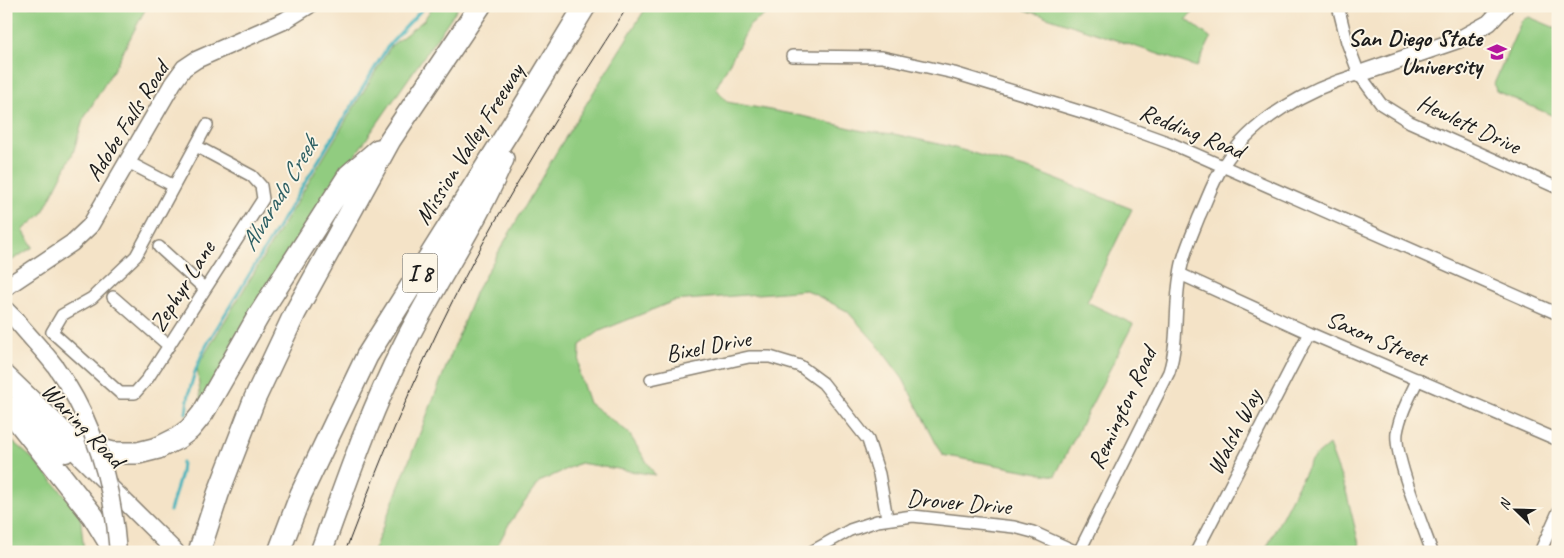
<svg xmlns="http://www.w3.org/2000/svg" width="1564" height="558" font-family="Caveat,sans-serif">
<rect width="100%" height="100%" fill="#fcf5e5"/>
<filter id="ink" filterUnits="userSpaceOnUse"><feTurbulence type="fractalNoise" baseFrequency=".02" numOctaves="2"/><feDisplacementMap in="SourceGraphic" scale="10" xChannelSelector="R" yChannelSelector="G"/><feConvolveMatrix kernelMatrix="1 2 1 2 8 2 1 2 1" color-interpolation-filters="sRGB"/></filter>
<filter id="wash" filterUnits="userSpaceOnUse"><feTurbulence type="fractalNoise" baseFrequency=".0096" numOctaves="4" result="noise"/><feDisplacementMap in="SourceGraphic" scale="20" xChannelSelector="R" yChannelSelector="G"/><feGaussianBlur stdDeviation="1.12" result="paint"/><feColorMatrix in="noise" values="0 0 0 0 0 0 0 0 0 0 0 0 0 0 0 0 0 1.4 0 .05"/><feComposite in="paint" operator="in"/></filter>
<g filter="url(#wash)">
<rect width="100%" height="100%" fill="#f4e3c7"/>
<path fill="#91cc80" stroke="#56744e" d="M6,6h141l-32,61 -32,53 -10,33 -31,61 -19,16 10,17 -27,17z
M433,6h26l-156,224 -102,172 -4,-35 194,-321 33,-26z
M647,6h131l-28,19 -34,63 11,14 75,14 61,15 31,3 54,12 87,25 97,38 -45,93 46,22 -78,152 -113,-21 -39,-76 -27,-36 -29,-32 -41,-21 -132,11 -74,30 -20,14 -1,28 10,30 39,29 27,43 -75,-12 -41,19 -30,42 -15,28h-121l103,-261 81,-140z
M1014,6h186l-14,13 25,19 -14,29z
M1529,17l29,12v89l-62,-27 -2,-7 28,-64z
M6,436l27,23 47,53 4,40h-78z
M1329,445l17,46 15,61h-97l47,-92z"/>
<g fill="none" stroke-linecap="round" stroke-linejoin="round">
<path stroke="#43b3bc" stroke-width="3" d="M186,413c3,-27 10,-50 24,-74l178,-293 37,-40
M170,511l11,-38 1,-11"/>
</g>
</g>
<g filter="url(#ink)">
<g fill="none" stroke-linecap="round" stroke-linejoin="round">
<defs>
<path id="street" d="M1338,6l9,36 12,32 22,30 29,18 148,66
M792,56l90,1 72,16 141,43 75,27 388,171
M196,146l56,30 9,10 2,13 -115,179 -13,15h-15l-68,-61 10,-17 30,-17 44,-42 71,-131
M128,162l46,24
M159,247l46,42
M1180,274l129,59 249,107
M113,297l56,49
M651,379l98,-22h21l30,9 23,17 45,57 11,34 8,44
M1418,379c-8,17 -18,35 -21,54 -3,23 26,93 35,119
M811,552l39,-22 27,-9 36,-5 101,11 19,5 44,20
M1079,552l90,-180c10,-32 5,-64 11,-97 2,-19 12,-40 19,-58 8,-17 14,-36 24,-51 29,-47 85,-77 136,-92
M1196,552l113,-219
M1540,552l18,-40"/>
<path id="secondary" d="M1359,74l99,-34 31,-17 16,-17
M6,287l66,-44 18,-17 83,-143 11,-15 12,-8 88,-39 24,-15
M6,310l9,9
M16,407l50,47
M62,439l114,113"/>
<path id="highway" d="M6,377l63,61 20,9 24,6h25l20,-5 20,-10 12,-9 13,-16 56,-98 90,-140 29,-25
M6,406l87,110 22,36
M199,552l19,-58 37,-96 40,-85 95,-173 90,-134
M279,552l22,-58 66,-138 156,-248 62,-102
M321,552c25,-69 49,-140 82,-205 31,-64 73,-122 100,-188"/>
</defs>
<use href="#street" stroke="#888072" stroke-width="14"/>
<use href="#secondary" stroke="#888072" stroke-width="19"/>
<use href="#highway" stroke="#888072" stroke-width="24"/>
<use href="#street" stroke="#fff" stroke-width="11"/>
<use href="#secondary" stroke="#fff" stroke-width="16"/>
<use href="#highway" stroke="#fff" stroke-width="21"/>
<path stroke="#1c1c1c" stroke-width="1" d="M345,552c33,-86 67,-171 109,-254 51,-101 113,-197 174,-292"/>
<defs>
<path id="secondary-bridge" d="M15,319c13,16 28,31 40,47 40,55 58,119 63,186"/>
</defs>
<use href="#secondary-bridge" stroke="#888072" stroke-width="19" stroke-linecap="butt"/>
<use href="#secondary-bridge" stroke="#fff" stroke-width="16"/>
</g>
</g>
<defs>
<symbol id="university-bare" viewBox="-9 -9 18 18"><path d="M0-5L7-2L0 1L-7-2ZM-4 1L0 2.5L4 1V4Q0 6-4 4Z" fill="#b5179e" stroke="#fcf5e5" stroke-width="2.5" paint-order="stroke"/></symbol>
</defs>
<g fill-rule="evenodd">
<use href="#university-bare" x="1483" y="38" width="28" height="28"/>
</g>
<g text-anchor="middle" stroke-width="4" stroke-linejoin="round" paint-order="stroke">
<rect fill="#fcf5e5" stroke="#5f5d58" stroke-width="1" x="402.5" y="253.5" width="35" height="39" rx="4"/>
<g font-size="22" font-weight="bold" fill="#1c1c1c">
<text x="420" y="281">I 8</text>
</g>
<g font-size="24" font-weight="bold" fill="#1c1c1c" stroke="#fcf5e5" text-anchor="end">
<text x="1482" y="46">San Diego State<tspan x="1482" dy="28">University</tspan></text>
</g>
<g font-size="24" fill="#1c1c1c" stroke="#fcf5e5">
<text transform="translate(127 121) rotate(-58)" y="8">Adobe Falls Road</text>
<text transform="translate(1469 124) rotate(25)" y="8">Hewlett Drive</text>
<text transform="translate(1192 131) rotate(22)" y="8">Redding Road</text>
<text transform="translate(469 144) rotate(-58)" y="8">Mission Valley Freeway</text>
<text transform="translate(182 286) rotate(-58)" y="8">Zephyr Lane</text>
<text transform="translate(1377 338) rotate(23)" y="8">Saxon Street</text>
<text transform="translate(708 346) rotate(-11)" y="8">Bixel Drive</text>
<text transform="translate(1122 408) rotate(-65)" y="8">Remington Road</text>
<text transform="translate(83 425) rotate(46)" y="8">Waring Road</text>
<text transform="translate(1234 432) rotate(-63)" y="8">Walsh Way</text>
<text transform="translate(959 502) rotate(5)" y="8">Drover Drive</text>
</g>
<g font-size="25" font-style="italic" fill="#2e6064" stroke="#fcf5e5">
<text transform="translate(278 194) rotate(-59)" y="9">Alvarado Creek</text>
</g>
</g>
<rect width="1564" height="558" fill="none" stroke="#fcf5e5" stroke-width="25"/>
<g transform="translate(1516 510) rotate(293)" stroke="#fcf5e5" stroke-width="4" paint-order="stroke">
<path d="M0-4L9 19L0 12L-9 19Z" fill="#1c1c1c"/>
<text y="-8" font-size="14" font-weight="bold" text-anchor="middle" fill="#1c1c1c">N</text>
</g>
</svg>
